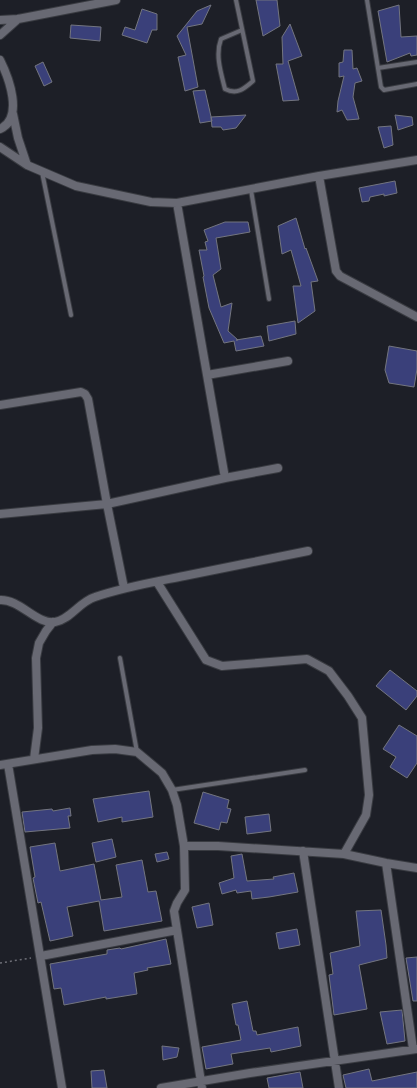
<svg xmlns="http://www.w3.org/2000/svg" width="417" height="1088" font-family="Merriweather,serif">
<rect width="100%" height="100%" fill="#1d1f27"/>
<path fill="#3a407a" stroke="#73757f" d="M256,0h21l3,26 -17,10z
M211,5l-9,19 -15,3 11,60 -13,4 -7,-34 8,-2 -9,-19 20,-25z
M399,5l2,32 16,-1v19l-6,1 -1,-3 -23,9 -9,-51z
M142,9l15,5v16h-5l-5,13 -25,-8 3,-8 10,3z
M290,24l12,32 -14,5 11,39 -16,1 -7,-37h7l-1,-27z
M71,25l30,2 -1,14 -30,-3z
M344,50h8l1,19 4,-1 5,13 -7,2 -2,14 6,22 -12,1 -5,-10 -5,2 1,-11 6,-25 -5,1v-14l4,-1z
M43,62l9,20 -8,4 -9,-20z
M205,90l7,31 -12,2 -7,-32z
M246,115l-10,13 -13,2 -2,-3h-9l-1,-10z
M395,115l17,2 1,8 -15,5z
M391,126l2,19 -9,3 -6,-21z
M395,181l2,12 -13,3v-2l-14,3 -1,4 -7,1 -3,-14z
M296,218l9,31 1,-1 12,33 -7,1 4,29 -17,12 -5,-37h8l-10,-36 -9,4 -4,-28z
M225,222h23l2,10 -34,6 5,31 -8,6 8,32 11,-4 -4,28 10,9h-2l25,-4 3,10 -28,5 -2,-10 -10,2 -15,-35 -6,-31 1,-1 -5,-26h8l-2,-8 3,-1 -4,-11z
M295,321l1,13 -27,7 -2,-15z
M389,346l28,5v18l-3,18 -25,-4 -4,-13z
M390,670l27,21v5l-11,14 -30,-24z
M399,725l18,11v27l-10,15 -17,-11 6,-10 -13,-8z
M149,791l4,26 -31,5v-5l-24,5 -5,-23z
M203,792l26,8 -2,8 4,1 -4,14 -6,-1 -2,8 -25,-7z
M70,808l1,8h-3l2,12 -45,4 -3,-20 30,-3 1,2z
M269,814l2,17 -24,3 -2,-17z
M112,839l4,18 -20,5 -4,-19z
M55,843l5,28 34,-7 7,36 21,-3 -6,-32 26,-5 6,32 8,-1 6,30 -58,10 -5,-30 -32,6 6,29 -23,5 -9,-39 -3,1 -5,-25 2,-1 -5,-30z
M167,852l2,7 -12,3 -2,-8z
M242,854l5,27 27,-2 -1,-2 21,-4 4,19 -29,5 -17,2 -1,-8 -14,2 -1,-3 -14,4 -3,-11 15,-5 -3,-22z
M209,903l4,22 -16,3 -5,-21z
M381,910l5,35 1,13 -28,7 8,44 -33,6 -5,-40 4,-1 -3,-21 30,-7 -4,-35z
M297,929l3,16 -21,4 -3,-16z
M166,939l5,25 -24,4 1,2 -14,3 3,21 -31,5v-2l-42,8 -3,-17 -7,1 -4,-25 57,-10v-4l13,-2 1,1z
M417,957v44h-4l-7,-43z
M247,1001l6,30h3l1,4 41,-8 3,19 -30,6 -1,-4 -39,6 2,10 -27,5 -4,-22 39,-7 -3,-15h-2l-4,-21z
M402,1010l3,31 -18,3 -7,-32z
M162,1046l17,2 -2,9 -14,3z
M369,1069l3,12 45,-9v16h-71l-3,-13z
M104,1070l3,18h-15l-1,-17z
M300,1072l3,16h-34l-2,-10z"/>
<g fill="none" stroke-linecap="round" stroke-linejoin="round">
<defs>
<path id="service" d="M236,0l17,81c-9,8 -16,14 -28,8 -4,-16 -10,-34 -4,-50l21,-9
M367,0l14,87 3,3 33,-6
M378,68l39,-6
M42,172l29,143
M251,190l18,109
M120,658l17,94
M172,790l133,-20"/>
<path id="minor" d="M0,20l18,-1 98,-19
M0,35l18,-16
M0,60c9,18 24,58 0,69
M13,114l5,24 9,27
M0,147l27,18 49,21 75,16 26,1 142,-27 98,-16
M319,176l17,95 4,5 77,41
M177,203l48,275
M207,375l81,-14
M0,405l81,-13 4,2 3,5 19,105 17,84
M0,514l107,-10 118,-26 53,-10
M157,582l49,78 16,6 85,-7 22,12 19,25 14,22 7,77 -3,20 -22,39
M0,600c20,-1 37,25 55,22 16,-3 24,-20 40,-25 29,-10 59,-15 89,-21 41,-8 83,-17 124,-25
M34,759l4,-31 -2,-70 3,-15 7,-12 7,-9
M8,764l54,324
M0,765l92,-15 23,-1 22,3 25,21 10,17 5,15 7,41h34l126,8 42,9 31,5
M184,846l1,44 -8,13 -3,8 28,177
M303,851l36,237
M386,863l27,186
M41,956l136,-26
M161,1088l89,-15 167,-24"/>
</defs>
<use href="#service" stroke="#393b41" stroke-width="6"/>
<use href="#minor" stroke="#393b41" stroke-width="10"/>
<path stroke="#6e6f77" stroke-width="1.5" stroke-dasharray="2 3" stroke-linecap="butt" d="M0,963l31,-5"/>
<use href="#service" stroke="#686973" stroke-width="4"/>
<use href="#minor" stroke="#686973" stroke-width="8"/>
</g>
</svg>
